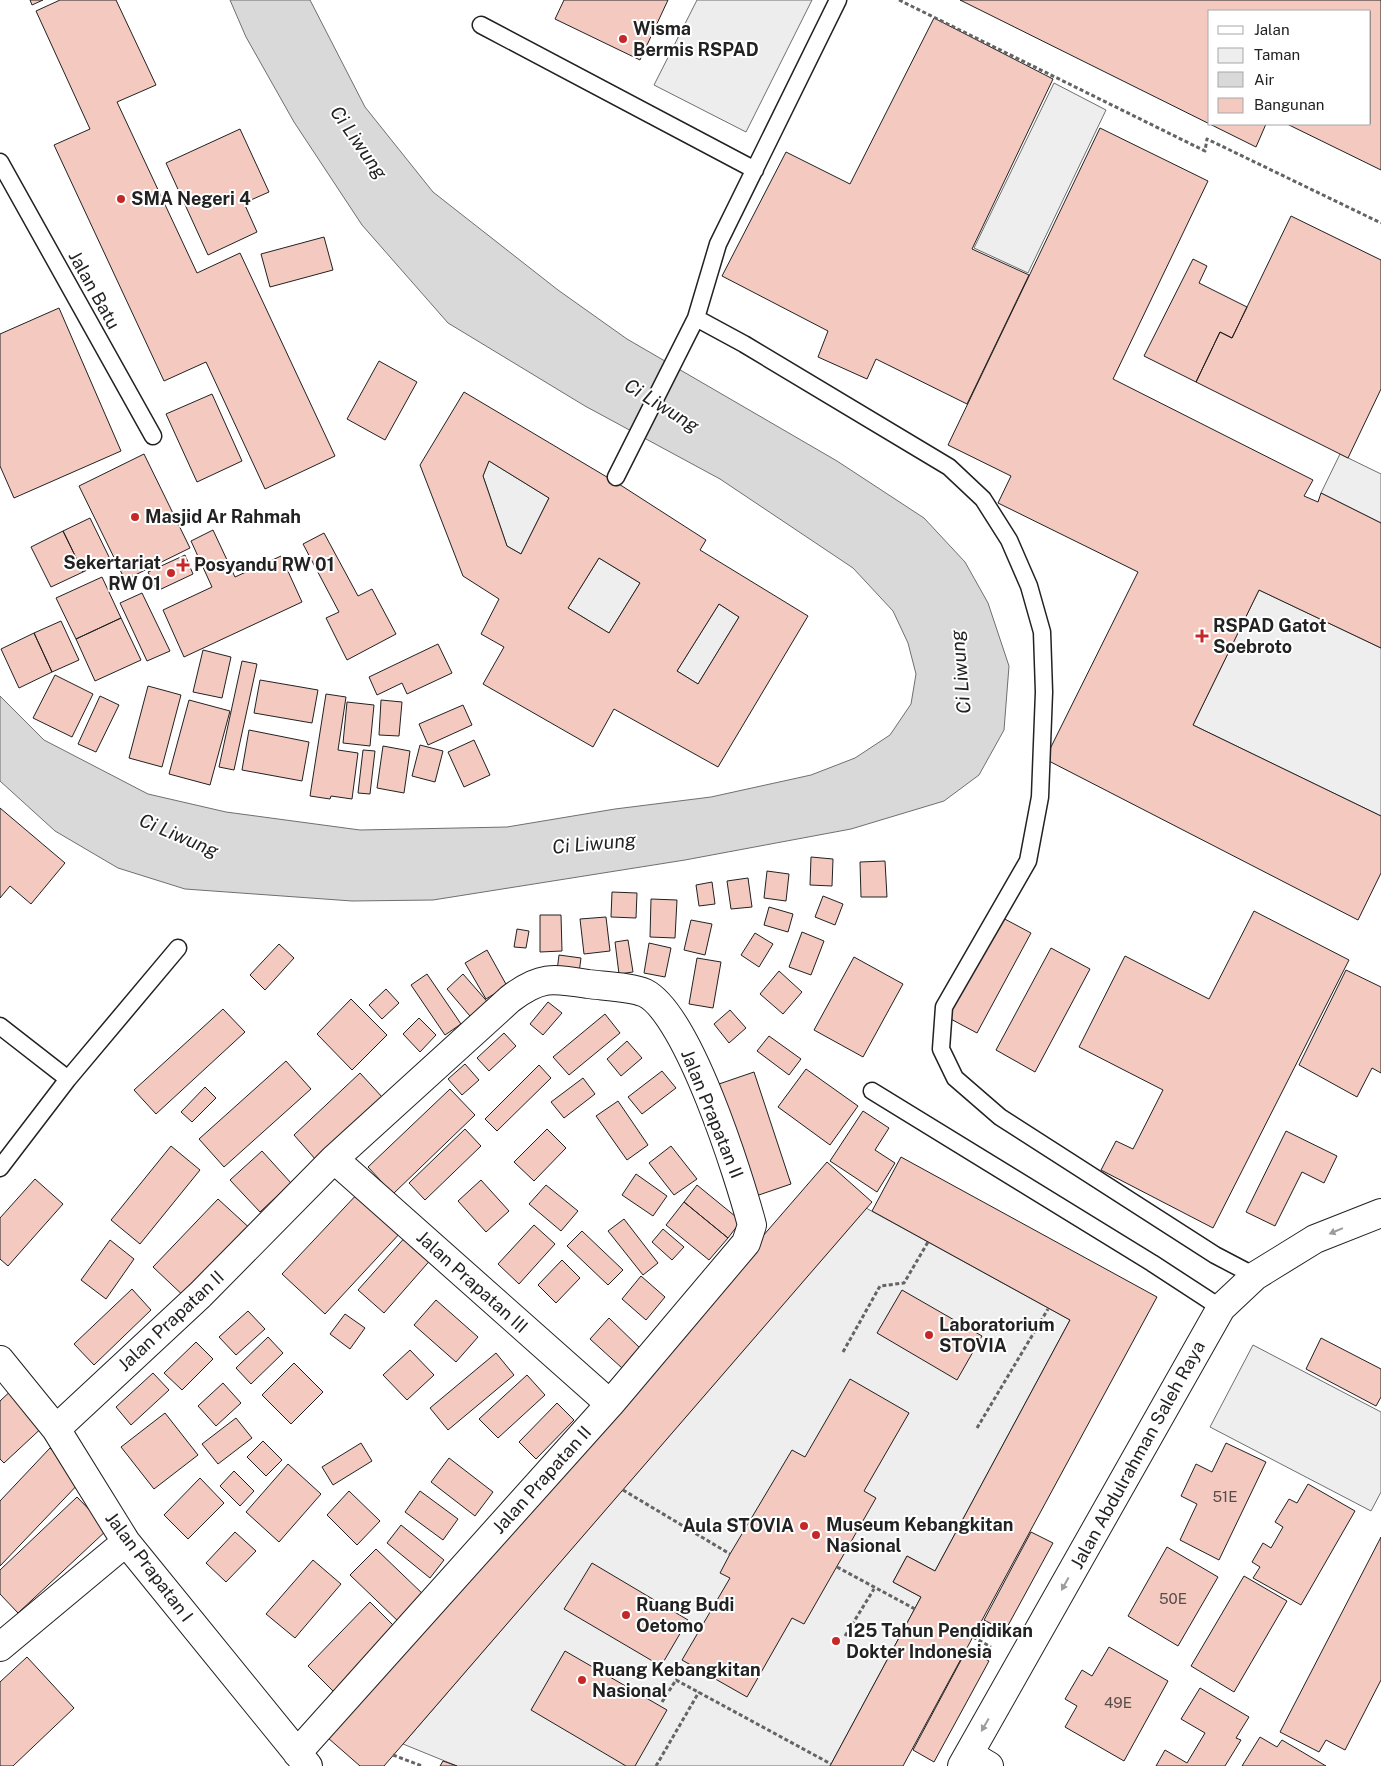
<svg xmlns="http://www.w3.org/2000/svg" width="1381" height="1766" font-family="'Public Sans',sans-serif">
<rect width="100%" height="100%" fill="#fff"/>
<path fill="#eee" stroke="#6f6f6f" d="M1054,83l52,27 -78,163 -54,-25z
M1340,454l41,20v49l-60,-30z
M489,461l60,37 -28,56 -14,-8 -24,-70z
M599,558l41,25 -31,50 -41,-25z
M1259,590l122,58v168l-188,-91z
M719,604l20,13 -41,67 -21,-13z
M866,1208l204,112 -135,251 -28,-15 -14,26 28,15 -91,169h-373l-54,-22z
M1253,1345l128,67v80l-10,19 -161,-84z"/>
<path fill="#ededed" stroke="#6f6f6f" d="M697,0h115l-66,132 -92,-47z"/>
<path fill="#d9d9d9" stroke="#6f6f6f" d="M230,0h80l55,107 68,85 125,98 69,49 210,122 87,57 41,44 23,41 21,63 -5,64 -25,45 -35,26 -93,28 -166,31 -252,40 -81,1 -167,-12 -67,-21 -63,-37 -55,-50v-85l44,44 104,54 78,18 134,18 147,-3 108,-18 96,-12 100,-22 44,-17 35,-23 21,-31 5,-30 -8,-31 -15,-32 -40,-43 -133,-89 -135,-73 -137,-83 -86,-98 -68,-103 -48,-85z"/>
<path fill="#f3c9c0" stroke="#222" fill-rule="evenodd" d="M30,0h13l-11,5z
M60,0h56l40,85 -39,17 80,171 43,-20 95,203 -70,33 -59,-127 -42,19 -110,-236 36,-16 -54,-118z
M564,0h104l-28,60 -85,-41z
M960,0h421v170l-94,-46h83v-113h-160v113h56l-10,23z
M934,18l119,61 -81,170 57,26 -62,129 -91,-45 -9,20 -49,-22 10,-26 -106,-55 64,-124 64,32z
M1100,128l108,53 -95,198 200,101 -9,16 14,6 3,-9 60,30v125l-122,-58 -66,135 188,91v57l-23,47 -313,-161 93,-187 -140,-69 13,-27 -63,-31z
M240,129l29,63 -25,11 13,29 -49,23 -42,-92z
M1291,216l90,44v129l-33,69 -152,-76 24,-50 12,6z
M324,237l9,33 -63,17 -9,-33z
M1193,259l14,7 -8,17 48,24 -15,31 -12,-6 -24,50 -52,-26z
M59,308l62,143 -107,47 -14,-32v-132z
M379,361l38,21 -32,58 -38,-21z
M464,392l158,94 84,54 -6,10 108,66 -90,151 -104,-58 -21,38 -110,-63 21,-37 -23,-13 18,-35 -36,-23 -43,-111zM489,461l60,37 -28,56 -14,-8 -24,-70zM599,558l41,25 -31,50 -41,-25zM719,604l20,13 -41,67 -21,-13z
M212,394l30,67 -45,21 -31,-68z
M144,454l46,94 -65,32 -46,-94z
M90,518l20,41 -27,13 -20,-41z
M213,530l22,47 46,-21 21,46 -118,55 -21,-47 49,-23 -21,-46z
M63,531l20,41 -32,15 -20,-40z
M324,533l34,63 14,-7 24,45 -49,26 -21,-42 13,-6 -36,-68z
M185,555l8,19 -36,17 -9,-19z
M102,577l19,41 -45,21 -20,-41z
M142,593l28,58 -23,10 -27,-58z
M121,618l20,42 -46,21 -19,-42z
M61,621l18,39 -27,12 -18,-39z
M34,633l18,39 -33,16 -18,-39z
M438,644l14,29 -45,21 -5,-11 -25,12 -8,-18z
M203,650l28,7 -9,41 -29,-6z
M242,661l15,3 -23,106 -15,-3z
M55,675l38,19 -21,43 -39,-19z
M260,680l58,10 -6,33 -58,-10z
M148,686l33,9 -19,72 -33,-9z
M326,694l20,3 -8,53 20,3 -6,46 -21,-3 -1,3 -20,-3z
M100,696l19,9 -23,47 -18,-8z
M189,700l41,11 -20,74 -41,-11z
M381,700l21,2 -3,34 -20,-1z
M347,702l27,3 -4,41 -27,-3z
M463,705l9,20 -44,20 -9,-21z
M249,730l60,12 -7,39 -60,-11z
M474,740l16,35 -26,12 -16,-35z
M420,745l23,6 -8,31 -23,-6z
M383,746l27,5 -6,42 -27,-5z
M363,750l12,1 -5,43 -12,-1z
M0,808l65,55 -34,41 -21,-18 -10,12z
M811,857l22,2 -1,27 -22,-1z
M885,861l2,36h-26l-1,-35z
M767,871l22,3 -3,27 -22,-3z
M748,878l4,29 -21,2 -4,-28z
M712,882l3,22 -16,2 -3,-21z
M612,892l25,1 -1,25 -25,-1z
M823,896l20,8 -8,21 -20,-8z
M651,899l26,1 -2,38 -25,-1z
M769,907l24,7 -5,18 -24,-7z
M1254,911l95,49 -136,268 -112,-58 15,-29 17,8 30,-59 -84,-43 46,-91 84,43z
M540,915h21l1,36 -22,1z
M606,917l4,34 -26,3 -4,-35z
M1001,917l30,16 -54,100 -30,-16z
M691,920l21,4 -7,31 -21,-5z
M517,929l12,2 -3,17 -12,-1z
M802,932l22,9 -13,34 -22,-8z
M755,933l18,11 -14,23 -18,-12z
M628,940l5,32 -14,2 -4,-32z
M649,943l22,5 -6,29 -21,-4z
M279,944l15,14 -29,32 -15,-15z
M1051,948l39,21 -55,103 -39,-22z
M487,950l20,36 -21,13 -21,-36z
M559,955l22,3 -2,15 -22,-2z
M854,957l49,27 -40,73 -49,-27z
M697,958l24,4 -8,46 -24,-4z
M1346,970l35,17v86l-9,-5 -15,29 -58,-32z
M779,971l23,21 -19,22 -23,-20z
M427,974l34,50 -16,11 -34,-50z
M463,974l29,33 -17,15 -28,-33z
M386,989l13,14 -17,16 -13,-14z
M351,999l36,36 -35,35 -35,-36z
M548,1002l14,11 -19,22 -13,-11z
M223,1009l22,23 -89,82 -22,-24z
M730,1010l16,18 -17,15 -15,-19z
M605,1014l15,19 -51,42 -16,-18z
M419,1018l17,17 -16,17 -17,-18z
M504,1033l12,13 -27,25 -12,-13z
M769,1036l32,23 -12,16 -32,-24z
M627,1041l15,17 -21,18 -14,-17z
M286,1061l25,28 -87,78 -25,-28z
M465,1064l14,16 -17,15 -14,-16z
M539,1065l12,13 -54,53 -12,-12z
M806,1069l52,37 -28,39 -52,-38z
M662,1071l14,17 -34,26 -14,-17z
M754,1072l37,112 -38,13 -37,-112z
M360,1073l23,25 -67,62 -22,-25z
M583,1078l12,16 -31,24 -13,-16z
M205,1087l11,11 -24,24 -11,-10z
M450,1089l25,26 -82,79 -25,-27z
M618,1101l30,44 -21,15 -31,-44z
M863,1111l26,17 -14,22 20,13 -18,29 -47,-31z
M465,1129l16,17 -56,54 -16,-17z
M547,1129l19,19 -32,33 -20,-19z
M1286,1131l51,25 -13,27 -22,-11 -27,54 -29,-14z
M171,1146l29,24 -60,74 -29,-24z
M671,1146l26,33 -23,16 -25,-32z
M262,1151l29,32 -31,29 -30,-32z
M901,1157l256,140 -254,469h-73l91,-169 -28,-15 14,-26 28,15 135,-251 -198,-109z
M827,1162l45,40 -488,564h-24l-32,-28z
M636,1174l31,22 -14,20 -31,-21z
M35,1179l28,25 -55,62 -8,-7v-41z
M481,1180l28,31 -23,21 -28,-31z
M546,1185l32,26 -17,20 -32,-27z
M697,1185l44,36 -13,17 -44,-36z
M360,1191l42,40 -77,83 -43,-40z
M218,1199l36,33 -65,69 -36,-34z
M684,1202l44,36 -19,22 -43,-35z
M624,1219l34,44 -15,12 -35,-44z
M534,1225l21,19 -36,40 -21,-20z
M663,1229l21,18 -12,13 -20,-18z
M582,1231l41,39 -15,15 -41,-39z
M408,1234l25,23 -49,56 -26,-23z
M110,1240l24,19 -28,40 -25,-19z
M562,1260l18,18 -24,25 -18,-18z
M641,1276l24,21 -19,23 -24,-21z
M132,1289l19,21 -57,55 -20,-21z
M902,1290l80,46 -25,44 -80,-47z
M436,1300l42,37 -22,25 -42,-37z
M248,1311l17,18 -29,26 -17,-18z
M345,1314l20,14 -15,21 -20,-15z
M609,1318l32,31 -19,19 -32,-29z
M268,1337l15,16 -32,31 -15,-16z
M1321,1338l60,31v28l-5,9 -70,-37z
M196,1342l17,17 -31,31 -18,-17z
M410,1350l24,25 -27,25 -24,-25z
M496,1353l18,22 -66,55 -18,-22z
M294,1363l29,29 -32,32 -29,-29z
M153,1373l16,17 -38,35 -15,-18z
M527,1375l18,20 -47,43 -19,-19z
M850,1379l59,34 -45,78 12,7 -72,126 -12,-6 -45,79 -65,-37 48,-82 -10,-5 10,-19 62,-104 13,7z
M223,1383l18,20 -25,23 -18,-20z
M15,1387l32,36 -43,40 -4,-4v-58z
M557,1403l17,17 -38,39 -17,-17z
M165,1413l33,42 -44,34 -33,-42z
M236,1418l16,20 -34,26 -16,-20z
M263,1441l19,19 -16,16 -19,-19z
M361,1443l11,18 -39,24 -11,-18z
M1226,1443l40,19 -47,98 -39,-20 17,-36 -16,-8 15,-32 16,8z
M50,1448l33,31 -83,87v-65z
M449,1458l44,34 -18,24 -44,-34z
M288,1464l33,30 -42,48 -33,-30z
M234,1471l20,20 -14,15 -20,-20z
M200,1478l24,25 -36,36 -24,-24z
M1308,1484l47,27 -54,94 -48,-27 7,-11 -8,-5 11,-19 8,5 12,-21 -8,-5 14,-23 8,4z
M349,1491l31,30 -23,24 -30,-30z
M420,1491l38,28 -15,21 -38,-28z
M77,1497l31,32 -90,84 -18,-19v-24z
M401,1525l43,35 -14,18 -43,-35z
M235,1532l21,19 -30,31 -20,-19z
M1031,1532l22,11 -48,88 -21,-11z
M1381,1537v143l-36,70 -19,-10 -7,12 -39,-20z
M1167,1547l51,30 -40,69 -50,-30z
M376,1549l50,48 -25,27 -51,-49z
M313,1560l28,24 -46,54 -29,-24z
M592,1563l96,57 -27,46 -97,-57z
M1244,1576l43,25 -53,91 -43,-26z
M370,1602l32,32 -62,64 -32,-32z
M1109,1647l59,34 -44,80 -59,-34 12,-21 -12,-7 17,-29 10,6z
M967,1649l22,12 -55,101 -21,-12z
M565,1651l102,59 -32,56h-9l-95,-56z
M27,1657l47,51 -61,58h-13v-84z
M1200,1688l49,29 -13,21 5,2 -16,26h-69l9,-16 22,13 18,-30 -24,-14z
M1260,1737l17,10 5,-7 44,26h-84z
M443,1761l14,5h-17z"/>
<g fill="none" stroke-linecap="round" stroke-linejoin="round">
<defs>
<path id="service" d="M838,0l-120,244 -22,74 48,26 205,123 34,32 26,41 20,46 13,46 2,60 -4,105 -12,64 -84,146 -3,42 14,29 45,39 215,138 40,21
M481,25l274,145
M0,162l153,274
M616,477l80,-159
M0,1026l68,53
M872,1091l280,172 69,45
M0,1168l68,-89 110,-131"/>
<path id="minor" d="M334,1159l276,245
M0,1360l56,69 70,113 182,224
M56,1429l144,-134 134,-136 176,-160c30,-23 42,-21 78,-15 15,2 44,3 57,9 43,21 94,183 107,232l-6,18 -136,161 -313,349
M0,1647l126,-105
M969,1754l20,12
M962,1766l259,-458 34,-32 60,-37 66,-26"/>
</defs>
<use href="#service" stroke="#222" stroke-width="19"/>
<use href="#minor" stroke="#222" stroke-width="30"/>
<path stroke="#646464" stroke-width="3" stroke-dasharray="4 2.5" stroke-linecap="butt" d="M899,0l306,151 2,-12 174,84
M843,1352l37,-66 24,-3 24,-41
M977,1428l71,-119
M623,1490l107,64
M837,1567l78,42
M845,1636l29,-47
M973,1637l18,10
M662,1702l14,-22 155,84
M393,1755l29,11
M656,1766l43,-74"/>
<use href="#service" stroke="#fff" stroke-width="16"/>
<use href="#minor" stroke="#fff" stroke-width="28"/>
</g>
<defs><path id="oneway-solid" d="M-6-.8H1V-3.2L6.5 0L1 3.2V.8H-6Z" transform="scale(1.25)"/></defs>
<g fill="#9c9c9c">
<use href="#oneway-solid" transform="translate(1336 1231) rotate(157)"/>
<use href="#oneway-solid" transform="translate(1065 1584) rotate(119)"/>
<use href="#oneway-solid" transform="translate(985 1725) rotate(120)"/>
</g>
<g fill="#c62828" stroke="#fff" stroke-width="2">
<circle cx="623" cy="39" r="5"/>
<circle cx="121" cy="199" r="5"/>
<circle cx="135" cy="517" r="5"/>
<path d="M180.5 557.5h5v5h5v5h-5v5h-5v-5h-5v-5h5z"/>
<circle cx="171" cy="573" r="5"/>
<path d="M1199.5 628.5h5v5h5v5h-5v5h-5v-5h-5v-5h5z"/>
<circle cx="929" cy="1335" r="5"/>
<circle cx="804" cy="1526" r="5"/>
<circle cx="816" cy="1535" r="5"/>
<circle cx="626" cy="1615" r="5"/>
<circle cx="836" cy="1641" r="5"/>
<circle cx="582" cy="1680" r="5"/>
</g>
<g text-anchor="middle" stroke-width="4" stroke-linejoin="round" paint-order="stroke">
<g font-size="15" fill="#564c4a">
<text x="1225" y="1502">51E</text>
<text x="1173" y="1604">50E</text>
<text x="1118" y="1708">49E</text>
</g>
<g font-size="18" font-weight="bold" fill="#222" stroke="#fff" text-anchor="start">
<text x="633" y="35">Wisma<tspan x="633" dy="21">Bermis RSPAD</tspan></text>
<text x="131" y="205">SMA Negeri 4</text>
<text x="145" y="523">Masjid Ar Rahmah</text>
<text x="161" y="569" text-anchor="end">Sekertariat<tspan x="161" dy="21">RW 01</tspan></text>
<text x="194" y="571">Posyandu RW 01</text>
<text x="1213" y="632">RSPAD Gatot<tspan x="1213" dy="21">Soebroto</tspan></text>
<text x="939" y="1331">Laboratorium<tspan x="939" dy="21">STOVIA</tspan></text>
<text x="826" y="1531">Museum Kebangkitan<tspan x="826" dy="21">Nasional</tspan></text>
<text x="794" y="1532" text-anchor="end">Aula STOVIA</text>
<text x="636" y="1611">Ruang Budi<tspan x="636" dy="21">Oetomo</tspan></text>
<text x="846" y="1637">125 Tahun Pendidikan<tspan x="846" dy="21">Dokter Indonesia</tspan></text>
<text x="592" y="1676">Ruang Kebangkitan<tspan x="592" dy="21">Nasional</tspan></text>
</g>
<g font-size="18" fill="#222" stroke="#fff">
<text transform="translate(94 290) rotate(61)" y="6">Jalan Batu</text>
<text transform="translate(712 1114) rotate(68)" y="6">Jalan Prapatan II</text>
<text transform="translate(472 1282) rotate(42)" y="6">Jalan Prapatan III</text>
<text transform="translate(171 1321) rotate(-43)" y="6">Jalan Prapatan II</text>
<text transform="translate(1138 1455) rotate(-61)" y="6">Jalan Abdulrahman Saleh Raya</text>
<text transform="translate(542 1480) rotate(-48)" y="6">Jalan Prapatan II</text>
<text transform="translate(149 1567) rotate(53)" y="6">Jalan Prapatan I</text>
</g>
<g font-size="19" font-style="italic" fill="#222" stroke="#fff">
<text transform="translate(359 142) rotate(55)" y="7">Ci Liwung</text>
<text transform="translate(662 405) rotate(32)" y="7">Ci Liwung</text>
<text transform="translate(960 672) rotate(-95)" y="7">Ci Liwung</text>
<text transform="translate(179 835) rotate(23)" y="7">Ci Liwung</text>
<text transform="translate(594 843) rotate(-5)" y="7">Ci Liwung</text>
</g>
</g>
<rect x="1208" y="10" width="162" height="115" fill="#ffffff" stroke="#a7a7a7"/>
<rect x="1218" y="26" width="25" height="8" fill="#ffffff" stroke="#a7a7a7"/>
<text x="1254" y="35" font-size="15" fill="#222222">Jalan</text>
<rect x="1218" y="48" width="25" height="15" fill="#eeeeee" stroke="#a7a7a7"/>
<text x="1254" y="60" font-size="15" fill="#222222">Taman</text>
<rect x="1218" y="72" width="25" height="15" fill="#d9d9d9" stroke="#a7a7a7"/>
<text x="1254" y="85" font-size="15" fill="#222222">Air</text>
<rect x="1218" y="98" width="25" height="15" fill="#f3c9c0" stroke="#a7a7a7"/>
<text x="1254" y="110" font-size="15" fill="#222222">Bangunan</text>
</svg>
